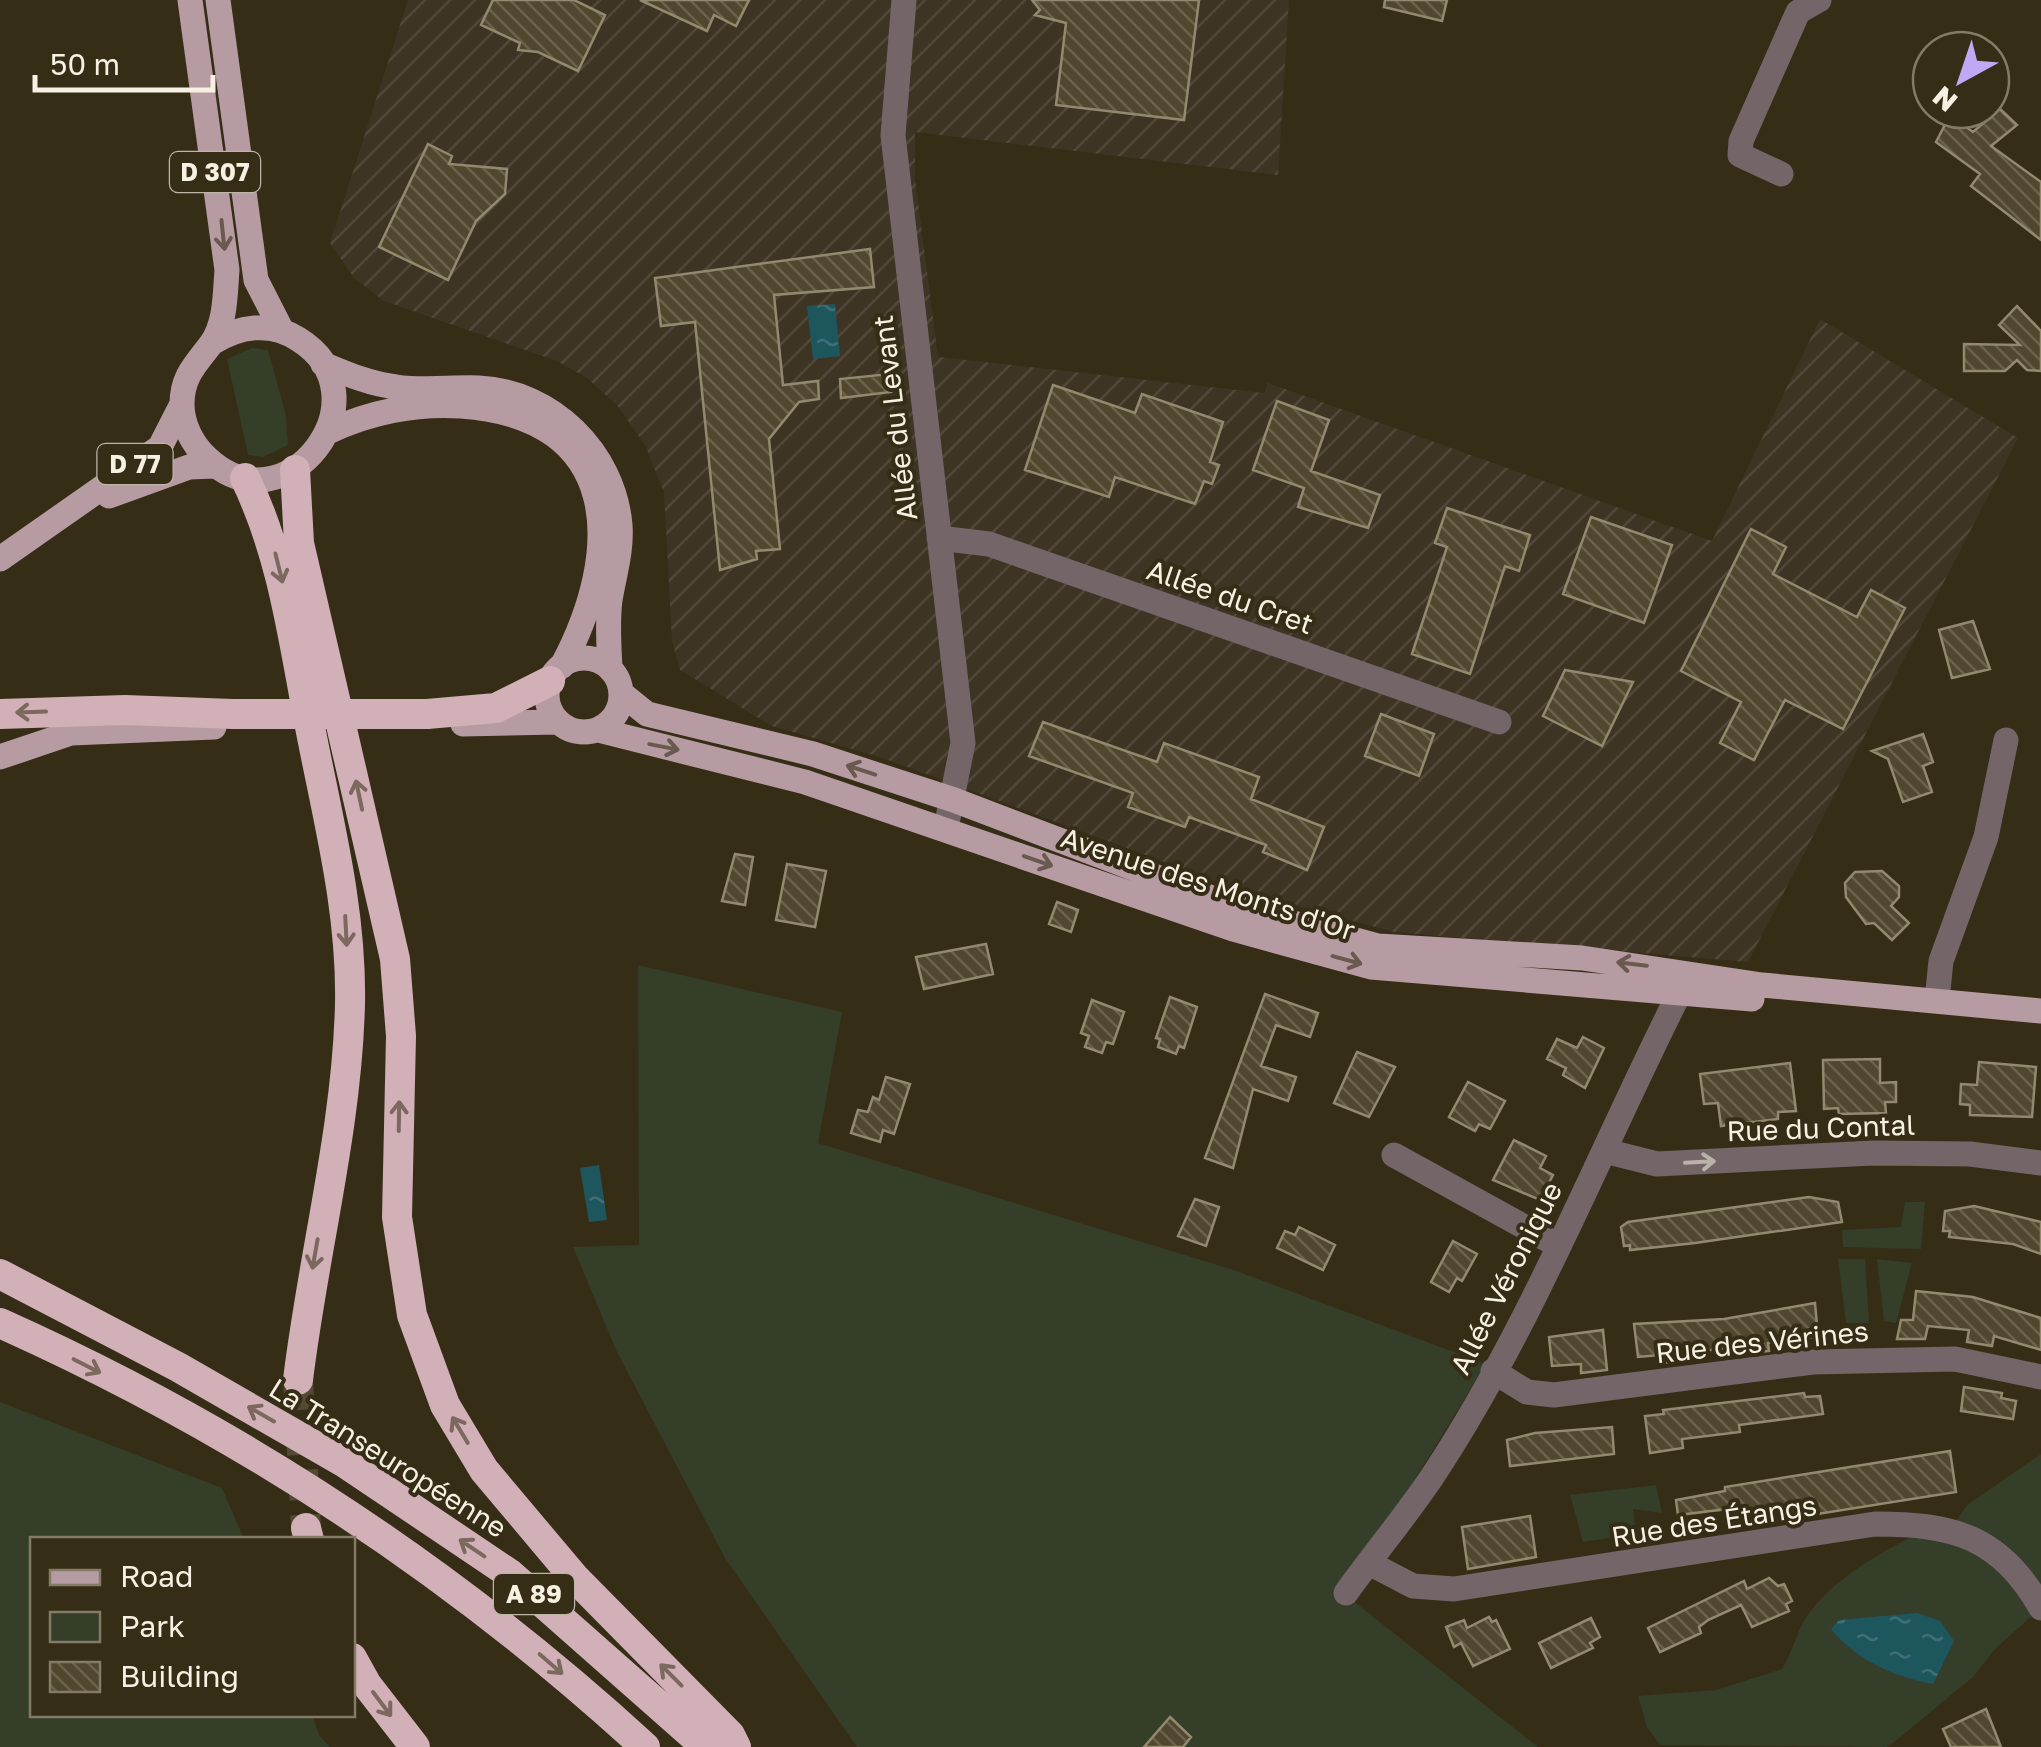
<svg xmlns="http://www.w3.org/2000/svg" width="2041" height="1747" font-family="'Golos Text',sans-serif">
<defs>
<pattern id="industrial-furrows" width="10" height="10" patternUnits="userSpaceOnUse" patternTransform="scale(2.5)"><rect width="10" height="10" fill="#3e3424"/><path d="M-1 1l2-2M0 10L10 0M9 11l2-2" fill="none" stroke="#514839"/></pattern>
<pattern id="water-ripples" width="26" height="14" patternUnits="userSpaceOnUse" patternTransform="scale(2.5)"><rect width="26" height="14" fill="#1e565d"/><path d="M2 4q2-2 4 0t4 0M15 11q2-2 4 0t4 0" fill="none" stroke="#3f6f74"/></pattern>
<pattern id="building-back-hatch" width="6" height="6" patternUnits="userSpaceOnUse" patternTransform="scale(2.5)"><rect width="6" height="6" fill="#50472e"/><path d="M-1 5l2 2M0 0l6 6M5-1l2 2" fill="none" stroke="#6a624c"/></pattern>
</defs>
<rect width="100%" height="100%" fill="#362d16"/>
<path fill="url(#industrial-furrows)" d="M408,0h881l-11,175 -363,-43v47l23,178 326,36 4,-10 444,158 108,-222 198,119 -270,524 -354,-30 -154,-42 -360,-133 -108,-31 -92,-56 -8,-29 -8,-149 -19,-47 -28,-40 -30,-27 -30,-17 -173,-60 -30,-23 -24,-35z"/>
<path fill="#343e28" d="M252,348l16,2 18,65 2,30 -25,12 -15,-2 -21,-96z
M638,965l204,47 -24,131 416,127 252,94 -85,138 -63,87 200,158h-681l-132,-189 -108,-206 -44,-105 66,-2z
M1905,1202h20l-4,47 -78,-2 -1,-17 59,-3z
M1838,1259h27l4,64h-23z
M1877,1259l35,4 -16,60 -12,-2z
M0,1402l222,86 22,51 -212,1v174l280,1 7,20 11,12h-330z
M2041,1454v143l-87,-73 13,-19z
M1656,1485l6,28 -29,-4 2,18h-7l2,8 -47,7 -13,-47z
M1918,1534c59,13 81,30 114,82l-37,33 -22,28 -75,62 -11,8 -227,-2 -13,-18 -9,-31 78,-6 66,-21c10,-16 14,-35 23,-50 25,-38 73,-66 113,-85z"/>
<path fill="url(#water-ripples)" d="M835,304l5,52 -27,3 -6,-53z
M599,1165l8,55 -18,2 -9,-54z
M1917,1613l23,8 14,20 -21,43c-38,-7 -77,-24 -102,-55l8,-9z"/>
<path fill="url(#building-back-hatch)" stroke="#93896e" stroke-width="2.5" d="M493,0h81l31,15 -27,56 -40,-19 -20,-2 2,-7 -39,-18z
M640,0h109l-13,26 -22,-11 -7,16z
M1032,0h167l-15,120 -128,-15 10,-82 -31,-8 5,-5z
M1385,0h62l-5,21 -58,-14z
M2000,109l17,16 -26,21 50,36v58l-70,-54 9,-12 -44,-32 14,-27 23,17z
M428,144l24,12 -3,8 58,5 -2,25 -29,27 -28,59 -69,-33z
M870,249l4,38 -100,8 9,90 35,-4 1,18 -20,3 -30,37 11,110 -24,2 1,8 -37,11 -25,-248 -34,4 -6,-48z
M2017,306l24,25v40l-14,-1 -10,-10 -12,11h-41v-27l56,1 -21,-20z
M889,374l2,18 -50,6 -1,-19z
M1053,385l82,28 7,-19 81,28 -13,40 9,3 -7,19 -8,-3 -9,23 -80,-27 -6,20 -84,-27z
M1277,401l52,19 -18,51 69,24 -12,33 -70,-21 6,-19 -51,-18z
M1447,508l83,27 -11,36 -14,-5 -35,108 -58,-20 35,-107 -12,-4z
M1591,517l81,28 -28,78 -81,-29z
M1751,529l35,18 -13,27 84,43 14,-27 34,18 -62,121 -58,-29 -31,60 -34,-17 21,-41 -60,-31z
M1973,621l17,48 -38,9 -13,-48z
M1565,670l68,12 -31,64 -59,-30z
M1381,714l53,20 -15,42 -54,-20z
M1043,722l114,40 7,-19 95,34 -8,22 73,28 -17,43 -44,-18 3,-7 -77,-28 -4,10 -57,-20 5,-14 -104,-37z
M1923,734l10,28 -10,4 9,26 -29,10 -15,-43 -16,-8z
M735,854l18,3 -8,48 -23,-4z
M787,864l39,7 -11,56 -39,-7z
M1882,871l17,15v11l-8,9 18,17 -17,17 -18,-17 -8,1 -20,-27 -1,-14 10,-11z
M1057,902l21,8 -7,22 -22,-8z
M986,944l7,30 -69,15 -8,-32z
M1265,994l53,19 -8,24 -34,-12 -15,41 35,11 -8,24 -35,-12 -20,79 -28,-10z
M1170,997l27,10 -13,41 -5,-2 -3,8 -18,-7 2,-8 -4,-1z
M1092,1000l32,12 -11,32 -7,-2 -4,11 -17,-6 4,-11 -8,-3z
M1583,1037l21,11 -19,40 -22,-13 3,-7 -19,-9 10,-20 20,9z
M1357,1052l38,15 -26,50 -35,-14z
M1880,1059v24l16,-1v20h-11l1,11 -47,1 -1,-6 -14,1 -1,-49z
M1979,1062l57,5 -4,50 -62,-2v-10l-10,-1 1,-20 16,1z
M1790,1063l6,48 -18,1v7l-57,7 -3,-23 -14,1 -4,-30z
M886,1077l24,7 -16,50 -11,-4 -3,12 -29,-9 7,-23 10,2 5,-15 6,3z
M1468,1082l37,19 -15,28 -11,-5 -4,7 -26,-14z
M1514,1140l32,16 -6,12 13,7 -13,25 -47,-20z
M1809,1197l29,5 4,20 -147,21 -65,7v-5l-6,1 -3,-19 7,-5z
M1195,1199l24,8 -13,39 -28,-10z
M1974,1206l67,16v32l-28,-10 -64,-7 1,-6h-7l2,-20z
M1299,1227l36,18 -12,25 -46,-22 8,-17 10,4z
M1453,1241l24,13 -15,27 -5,-3 -8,14 -18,-10z
M1916,1291l57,6 68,21v32l-47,-14 -2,10 -25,-4 2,-12 -41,-4 -3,13h-28l4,-19h12z
M1815,1303l3,34 -50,6 1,8 -9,1 -22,2v-7l-55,6 2,8 -25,2v-8l-22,2 -4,-33 90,-5z
M1603,1330l4,40 -26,3v-9l-29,2 -3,-29z
M1964,1387l38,6 -1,5 15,3 -3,18 -52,-8z
M1804,1393l1,4 15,-1 3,18 -84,11 1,7 -58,7 1,9 -33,5 -5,-37 19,-2 -1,-4z
M1612,1427l2,27 -104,12 -3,-26 28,-7z
M1950,1451l6,41 -226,36 -2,-19 -50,6 -2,-15 49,-9v-4z
M1530,1516l6,41 -68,12 -6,-42z
M1769,1578l9,8 6,-2 8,17 -6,3 3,7 -37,16 -11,-22 -33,15 -9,7 2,6 -41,19 -12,-24 96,-47 3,8z
M1489,1617l3,5 4,-2 14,29 -37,17 -12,-23 -7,4 -8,-20 18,-7 3,8z
M1591,1618l9,19 -10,6 3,5 -42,20 -12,-25z
M1986,1709l15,38h-50l-8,-18z
M1170,1717l21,20 -8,10h-39z"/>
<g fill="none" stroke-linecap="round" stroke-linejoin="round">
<path stroke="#534a35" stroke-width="30" stroke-dasharray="30 15" stroke-linecap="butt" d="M298,1380l8,148"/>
<path stroke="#736568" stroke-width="25" d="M904,0l-11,135 70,608 -17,85
M1781,174l-41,-19 1,-14 57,-129 21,-12
M939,538l50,6 510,178
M1937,1000l4,-39 45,-124 20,-97
M1605,1151l52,13 216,-11 97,1 71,9
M1394,1155l165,91
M1493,1371l34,21 27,3 259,-33 142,-3 86,18
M1369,1563l44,23 41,3 421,-65c78,0 125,12 166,84
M1346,1593c28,-39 59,-76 86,-116 103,-156 170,-333 255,-499"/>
<path stroke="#b79ba2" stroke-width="25" d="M190,0l37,270c-2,24 -1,53 -16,74 -15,20 -29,32 -29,60 0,20 10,40 25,54 79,75 183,-62 91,-119 -28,-18 -59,-13 -86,4
M218,0l38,280 26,51
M323,364c24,10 47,20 73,23 28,4 55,0 83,1 73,3 135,65 141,137 2,26 -6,50 -10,75 -3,23 -1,46 0,69
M328,432c41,-20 88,-29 133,-26 162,11 163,144 101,260
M109,496l80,-29 27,-1
M0,559l160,-112 22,-43
M547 695a37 37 0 1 1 74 0a37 37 0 1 1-74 0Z
M621,693l26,21 166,40 141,46 284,108 140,38 204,12 180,27 279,26
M463,724l95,-2
M598,730l207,52 428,147 138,38 381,32
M0,757l71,-24 143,-6"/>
<path stroke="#d1b0b8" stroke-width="30" d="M295,470l4,73 96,416 6,77 -4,181 15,98 33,90 39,65 90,107 156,158 6,12
M245,478c36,74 47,153 62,233 18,98 45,193 43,293 -3,126 -37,251 -52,376
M0,714l125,-4 108,4
M427,714l69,-6 54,-27
M0,1274l178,93 167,96 165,111 196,173
M0,1323c237,106 454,249 645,424
M306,1528l3,12
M352,1658l15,27 48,62"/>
<path stroke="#d1b0b8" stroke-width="30" d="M233,714h194"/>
</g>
<defs><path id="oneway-shaft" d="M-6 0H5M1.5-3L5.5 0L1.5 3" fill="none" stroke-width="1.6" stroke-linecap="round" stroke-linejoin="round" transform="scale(2.5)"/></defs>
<g stroke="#6a594e">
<use href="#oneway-shaft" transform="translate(223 235) rotate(84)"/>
<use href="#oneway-shaft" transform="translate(664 747) rotate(11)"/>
<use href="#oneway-shaft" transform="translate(861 770) rotate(-162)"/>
<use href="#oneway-shaft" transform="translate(1038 861) rotate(19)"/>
<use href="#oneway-shaft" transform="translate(1347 960) rotate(15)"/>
<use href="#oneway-shaft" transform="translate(1632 964) rotate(-173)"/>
</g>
<g stroke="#7c685f">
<use href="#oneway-shaft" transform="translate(279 568) rotate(76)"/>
<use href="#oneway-shaft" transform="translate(31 712) rotate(178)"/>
<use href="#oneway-shaft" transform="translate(359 795) rotate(-102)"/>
<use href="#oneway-shaft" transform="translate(346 931) rotate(87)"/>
<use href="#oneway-shaft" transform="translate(399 1116) rotate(-89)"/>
<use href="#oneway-shaft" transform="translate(315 1254) rotate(100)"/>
<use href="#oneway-shaft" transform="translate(87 1366) rotate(27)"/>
<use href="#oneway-shaft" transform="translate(261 1414) rotate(-150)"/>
<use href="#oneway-shaft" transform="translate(460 1430) rotate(-121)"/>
<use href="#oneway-shaft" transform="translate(472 1548) rotate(-146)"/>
<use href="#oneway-shaft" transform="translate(551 1664) rotate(41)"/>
<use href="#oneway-shaft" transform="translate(671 1675) rotate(-135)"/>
<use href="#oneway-shaft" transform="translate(382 1704) rotate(53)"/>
</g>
<use stroke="#bcb2ac" href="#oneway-shaft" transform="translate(1700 1162) rotate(-3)"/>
<g text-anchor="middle" stroke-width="8" stroke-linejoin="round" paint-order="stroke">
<g fill="#362d16" stroke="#bdb6a6" stroke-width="2.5">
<rect x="170" y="152" width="90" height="40" rx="8"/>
<rect x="97.5" y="444" width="75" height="40" rx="8"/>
<rect x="494" y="1574" width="80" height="40" rx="8"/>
</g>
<g font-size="25" font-weight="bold" fill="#f7f1e3">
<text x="215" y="181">D 307</text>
<text x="135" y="473">D 77</text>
<text x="534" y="1603">A 89</text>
</g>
<g font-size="28" fill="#f7f1e3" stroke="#362d16">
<text transform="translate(895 418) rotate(-97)" y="10">Allée du Levant</text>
<text transform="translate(1230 597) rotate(19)" y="10">Allée du Cret</text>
<text transform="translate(1208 884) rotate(18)" y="10">Avenue des Monts d'Or</text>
<text transform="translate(1821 1128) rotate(-2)" y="10">Rue du Contal</text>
<text transform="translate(1506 1278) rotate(-63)" y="10">Allée Véronique</text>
<text transform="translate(1762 1342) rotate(-6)" y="10">Rue des Vérines</text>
<text transform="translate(388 1458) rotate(32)" y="10">La Transeuropéenne</text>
<text transform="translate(1714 1521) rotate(-9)" y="10">Rue des Étangs</text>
</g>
</g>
<rect x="30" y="1537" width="325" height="180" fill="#362d16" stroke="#837b68" stroke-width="2.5"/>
<rect x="50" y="1570" width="50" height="15" fill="#b79ba2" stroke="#837b68" stroke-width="2.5"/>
<text x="120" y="1587" font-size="30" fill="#f7f1e3">Road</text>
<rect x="50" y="1612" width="50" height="30" fill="#343e28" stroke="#837b68" stroke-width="2.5"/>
<text x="120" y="1637" font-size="30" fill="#f7f1e3">Park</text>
<rect x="50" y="1662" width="50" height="30" fill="url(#building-back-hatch)" stroke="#837b68" stroke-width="2.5"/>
<text x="120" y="1687" font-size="30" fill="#f7f1e3">Building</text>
<g transform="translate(1961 80) rotate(220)"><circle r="48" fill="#362d16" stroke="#837b68" stroke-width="2.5"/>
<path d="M0-8L18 38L0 25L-18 38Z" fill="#c0a8f4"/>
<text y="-15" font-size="28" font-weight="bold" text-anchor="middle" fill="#f7f1e3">N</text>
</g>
<path d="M35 75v15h178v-15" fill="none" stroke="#f7f1e3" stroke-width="5"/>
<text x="50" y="75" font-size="30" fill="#f7f1e3" stroke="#362d16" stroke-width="8" paint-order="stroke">50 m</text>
</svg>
